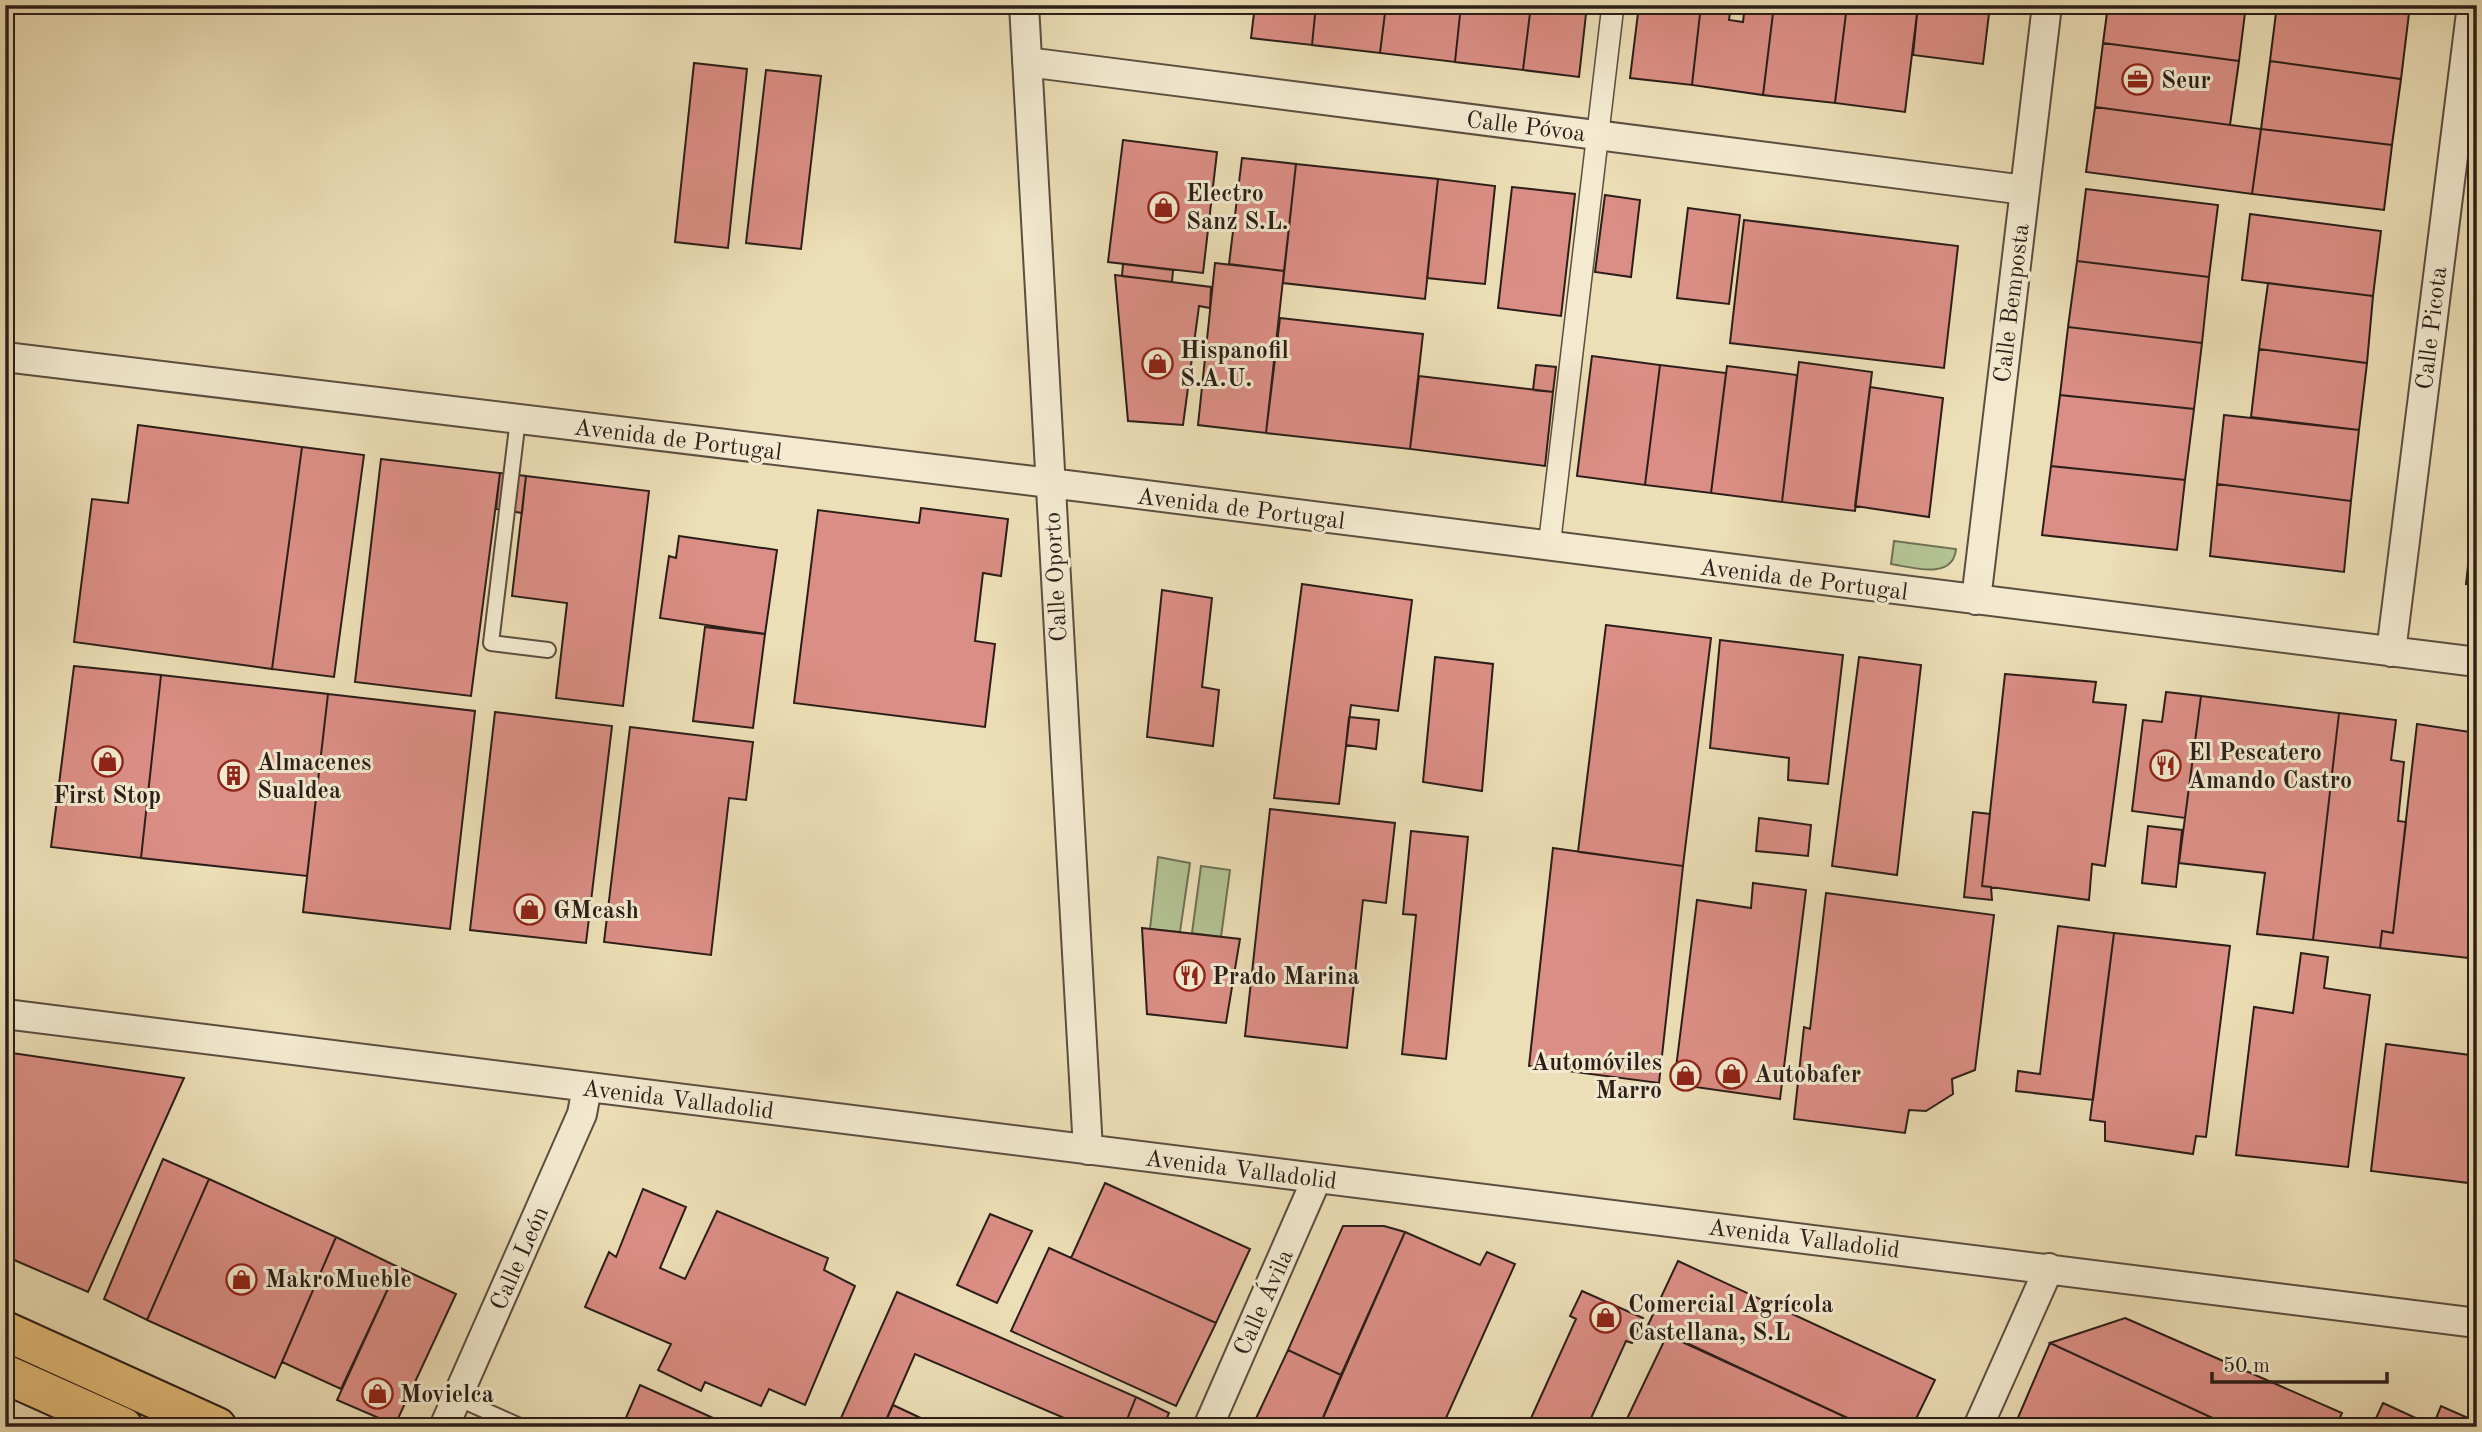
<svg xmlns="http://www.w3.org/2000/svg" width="2482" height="1432" font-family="'Old Standard TT',serif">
<rect width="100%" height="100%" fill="#ecdeb6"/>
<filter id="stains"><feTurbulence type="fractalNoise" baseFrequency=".00286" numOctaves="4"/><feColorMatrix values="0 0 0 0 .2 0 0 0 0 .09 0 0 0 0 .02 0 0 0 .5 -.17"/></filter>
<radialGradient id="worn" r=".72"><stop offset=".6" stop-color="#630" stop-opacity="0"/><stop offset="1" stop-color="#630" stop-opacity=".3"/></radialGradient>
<path fill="#b3c292" stroke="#6f7055" stroke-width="2" d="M1894,541l62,8c-3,32 -45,18 -65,15z
M1158,857l32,6 -10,69 -30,-3z
M1201,866l29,4 -9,67 -29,-4z"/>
<path fill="#db8e85" stroke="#2b1e18" stroke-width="2" d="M1255,5h61l-4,40 -61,-7z
M1316,5h70l-6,48 -68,-8z
M1386,5h75l-6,57 -75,-9z
M1461,5h70l-8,65 -68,-8z
M1531,5h56l-8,72 -56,-7z
M1639,5h62l-9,80 -62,-7z
M1701,5h30l-2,15 14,2 2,-17h29l-11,90 -71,-10z
M1774,5h73l-12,98 -72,-8z
M1847,5h71l-13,107 -70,-9z
M1918,5h72l-7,59 -70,-9z
M2108,5h138l-7,56 -136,-18z
M2277,5h133l-9,74 -131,-18z
M2103,43l136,18 -9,64 -135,-18z
M2270,61l131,18 -9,66 -131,-16z
M694,63l53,6 -19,179 -53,-6z
M766,70l55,6 -20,173 -55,-6z
M2095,107l166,22 -9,65 -166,-22z
M2261,129l131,16 -8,65 -132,-16z
M1123,140l94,12 -14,121 -95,-11z
M1242,158l54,6 -12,107 -55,-7z
M1296,164l142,15 -13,120 -142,-16z
M1438,179l57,7 -10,98 -58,-6z
M1512,187l63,7 -14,122 -63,-8z
M2086,189l132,16 -9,72 -132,-16z
M1605,195l35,5 -9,77 -36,-5z
M1688,208l52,7 -11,89 -52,-6z
M2250,214l131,17 -8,65 -131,-16z
M1744,220l214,26 -14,122 -214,-25z
M2077,261l132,16 -7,66 -134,-16z
M1215,263l69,8 -18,162 -68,-8z
M1123,264l50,6 -1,12 -50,-6z
M1115,275l96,12 -1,21 -11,-2 -16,119 -55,-4z
M2268,283l105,13 -6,67 -108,-14z
M1280,318l143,16 -13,115 -144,-16z
M2068,327l134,16 -8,66 -134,-14z
M2259,349l108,14 -8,67 -108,-13z
M1592,356l68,9 -15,120 -68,-9z
M1799,362l73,10 -17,139 -73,-9z
M1536,365l20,2 -3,25 -20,-2z
M1660,365l66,8 -15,120 -66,-8z
M1727,366l70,9 -15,127 -71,-9z
M1419,376l134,16 -8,74 -135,-17z
M1870,387l73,11 -14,119 -74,-11z
M2060,395l134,14 -9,71 -134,-14z
M2224,415l135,15 -8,71 -134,-17z
M138,425l164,22 -30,222 -198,-27 18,-143 36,4z
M302,447l62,8 -30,222 -62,-8z
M381,459l119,14 -29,223 -116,-14z
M2051,466l134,14 -8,70 -135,-15z
M500,473l26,3 -4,37 -26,-4z
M526,476l123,15 -26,215 -67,-8 11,-95 -55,-7z
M2217,484l134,17 -7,71 -134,-16z
M921,508l87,11 -7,57 -18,-3 -8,68 20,3 -10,83 -191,-24 24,-193 101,13z
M2473,520h4v65l-11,-1z
M679,536l98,14 -12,84 -105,-16 9,-62 7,2z
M1302,584l110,16 -14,111 -47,-6 -12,99 -65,-6z
M1162,590l50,8 -10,89 17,3 -6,56 -66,-9z
M1606,625l105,13 -28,228 -105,-14z
M705,627l60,7 -12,94 -60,-7z
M1720,640l123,15 -15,129 -40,-4 1,-22 -79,-10z
M1435,657l58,7 -11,127 -59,-9z
M1859,657l62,8 -24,210 -65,-9z
M74,666l87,9 -20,183 -90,-11z
M2005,674l91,8 -3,20 33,3 -21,161 -13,-2 -3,36 -107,-14z
M161,675l167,19 -21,182 -166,-18z
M2166,692l35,4 -16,122 -53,-7 11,-91 19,2z
M328,694l147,17 -25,218 -147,-17z
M2201,696l138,17 -26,227 -56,-6 8,-61 -86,-10z
M495,712l117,14 -26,217 -116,-13z
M2339,713l57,7 -5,40 13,2 -6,59 8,1 -13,111 -11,-2 -2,17 -67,-8z
M1349,717l30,3 -3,29 -30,-4z
M2417,724l60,9v226l-97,-11 2,-17 11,2z
M630,727l123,15 -7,58 -17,-2 -18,157 -107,-13z
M1270,809l125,14 -9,80 -23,-3 -16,148 -102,-12z
M1973,812l17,2 -8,72 9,1 1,13 -28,-3z
M1759,818l52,7 -3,31 -52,-5z
M2148,826l34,4 -6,57 -34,-4z
M1411,831l57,6 -22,222 -44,-5 14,-139 -13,-1z
M1553,848l130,18 -24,217 -130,-17z
M1753,883l53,7 -26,209 -106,-15 23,-184 54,8z
M1826,893l168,22 -19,155 -23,9 1,15 -27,17 -17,-1 -4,23 -111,-14 10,-92 6,2z
M2058,926l56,7 -21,167 -77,-9 2,-20 22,3z
M1142,928l98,11 -14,84 -79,-9z
M2114,933l116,13 -24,191 -10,-1 -3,18 -88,-13v-19l-15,-2z
M2301,953l27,4 -4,31 46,7 -22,172 -112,-12 18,-148 39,6z
M2386,1044l91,12v128l-106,-13z
M5,1052l179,26 -96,214 -83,-36z
M163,1159l46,20 -62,141 -43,-21z
M209,1179l127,58 -61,141 -128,-58z
M1105,1183l145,66 -34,74 -145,-65z
M643,1189l43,18 -26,61 25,11 32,-68 111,47 -4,12 31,16 -50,119 -36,-16 -8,17 -56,-24 -4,9 -43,-21 13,-26 -86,-37 24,-55 7,5z
M990,1214l42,17 -35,72 -40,-18z
M1343,1226h41l21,6 -64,143 -53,-25z
M1405,1232l75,33 7,-13 28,12 -73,163h-123z
M336,1237l62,30 -57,122 -59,-27z
M1049,1248l167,75 -40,83 -165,-75z
M1678,1261l257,119 -23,47h-45l-219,-102z
M398,1267l58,27 -61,131 -58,-25z
M1582,1291l61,27 -11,25 -6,-2 -39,86h-60l49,-108 -6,-3z
M897,1292l239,105 -12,30h-39l-170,-73 -32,73h-46z
M2125,1318l217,95 -6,14h-104l-182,-84z
M1667,1335l200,92h-244z
M2050,1343l182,84h-218z
M1288,1350l53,25 -22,52h-67z
M640,1385l93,42h-111z
M1136,1397l33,16 -6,14h-39z
M2383,1403l50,23 8,-20 36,16v5h-105z
M893,1405l47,22h-57z"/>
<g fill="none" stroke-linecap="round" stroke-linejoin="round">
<defs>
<path id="service" d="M518,419l-27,224 57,7
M457,1398l65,29"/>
<path id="pedestrian" d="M1549,547l64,-542"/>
<path id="minor" d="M1024,5l64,1145
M1027,62l998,128
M5,357l1045,126 1427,179
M1976,600l71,-595
M2391,652l81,-647
M5,1014l2472,309
M444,1427l138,-313 5,-27
M1208,1427l109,-249
M1978,1427l71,-159"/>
<path id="trunk" d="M5,1331l212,96
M5,1374l118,53"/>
</defs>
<use href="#service" stroke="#5b4e40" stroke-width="18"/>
<use href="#pedestrian" stroke="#5b4e40" stroke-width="24"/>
<use href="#minor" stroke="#5b4e40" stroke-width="32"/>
<use href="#trunk" stroke="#2b1e18" stroke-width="42"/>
<use href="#service" stroke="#f3ead0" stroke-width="14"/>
<use href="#pedestrian" stroke="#f3ead0" stroke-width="21"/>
<use href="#minor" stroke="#f3ead0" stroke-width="28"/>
<use href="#trunk" stroke="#e6bf7b" stroke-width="38"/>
</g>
<defs>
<symbol id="office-ring" viewBox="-11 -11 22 22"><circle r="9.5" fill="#f3ead0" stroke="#8f2418" stroke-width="1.5"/><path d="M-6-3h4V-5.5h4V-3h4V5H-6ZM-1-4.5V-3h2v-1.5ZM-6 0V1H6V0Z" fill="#8f2418"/></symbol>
<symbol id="shop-ring" viewBox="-11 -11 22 22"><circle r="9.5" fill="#f3ead0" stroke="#8f2418" stroke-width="1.5"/><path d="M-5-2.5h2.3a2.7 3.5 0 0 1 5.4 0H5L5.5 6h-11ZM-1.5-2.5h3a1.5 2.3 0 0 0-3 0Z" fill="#8f2418"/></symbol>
<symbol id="restaurant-ring" viewBox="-11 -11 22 22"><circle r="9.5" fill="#f3ead0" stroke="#8f2418" stroke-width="1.5"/><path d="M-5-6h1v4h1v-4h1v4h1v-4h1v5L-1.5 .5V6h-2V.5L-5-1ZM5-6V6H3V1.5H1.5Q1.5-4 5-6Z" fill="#8f2418"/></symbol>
<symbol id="building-ring" viewBox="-11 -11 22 22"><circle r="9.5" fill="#f3ead0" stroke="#8f2418" stroke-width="1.5"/><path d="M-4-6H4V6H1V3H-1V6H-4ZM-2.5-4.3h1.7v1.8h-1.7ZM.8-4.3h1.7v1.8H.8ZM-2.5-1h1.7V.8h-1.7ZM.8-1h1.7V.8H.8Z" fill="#8f2418"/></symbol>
</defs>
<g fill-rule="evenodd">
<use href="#office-ring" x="2120" y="62" width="35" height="35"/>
<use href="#shop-ring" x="1146" y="190" width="35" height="35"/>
<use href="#shop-ring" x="1140" y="346" width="35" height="35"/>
<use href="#shop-ring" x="90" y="744" width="35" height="35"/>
<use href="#restaurant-ring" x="2148" y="748" width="35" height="35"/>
<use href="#building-ring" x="216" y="758" width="35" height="35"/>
<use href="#shop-ring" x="512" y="892" width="35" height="35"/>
<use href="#restaurant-ring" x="1172" y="958" width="35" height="35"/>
<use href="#shop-ring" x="1714" y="1056" width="35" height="35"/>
<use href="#shop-ring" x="1668" y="1058" width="35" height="35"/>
<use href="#shop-ring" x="224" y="1262" width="35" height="35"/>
<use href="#shop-ring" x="1588" y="1300" width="35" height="35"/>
<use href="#shop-ring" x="360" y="1376" width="35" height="35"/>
</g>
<g text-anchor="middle" stroke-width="6" stroke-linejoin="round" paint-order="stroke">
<g font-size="24" font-weight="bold" fill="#2b1e18" stroke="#f3ead0" text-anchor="start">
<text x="2161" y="88">Seur</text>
<text x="1186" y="201">Electro<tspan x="1186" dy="28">Sanz S.L.</tspan></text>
<text x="1180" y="358">Hispanofil<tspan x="1180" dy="28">S.A.U.</tspan></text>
<text x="2188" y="760">El Pescatero<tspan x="2188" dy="28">Amando Castro</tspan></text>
<text x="257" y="770">Almacenes<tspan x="257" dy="28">Sualdea</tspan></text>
<text x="107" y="803" text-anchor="middle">First Stop</text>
<text x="553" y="918">GMcash</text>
<text x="1212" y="984">Prado Marina</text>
<text x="1662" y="1070" text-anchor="end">Automóviles<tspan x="1662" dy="28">Marro</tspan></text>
<text x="1754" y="1082">Autobafer</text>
<text x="265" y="1287">MakroMueble</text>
<text x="1628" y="1312">Comercial Agrícola<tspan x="1628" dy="28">Castellana, S.L</tspan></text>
<text x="400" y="1402">Movielca</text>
</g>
<g font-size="24" fill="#2b1e18" stroke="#f3ead0">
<text transform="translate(1526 126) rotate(7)" y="8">Calle Póvoa</text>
<text transform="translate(2011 303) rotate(-83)" y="8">Calle Bemposta</text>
<text transform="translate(2431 328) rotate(-83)" y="8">Calle Picota</text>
<text transform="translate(678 439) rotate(7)" y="8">Avenida de Portugal</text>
<text transform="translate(1241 508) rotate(7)" y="8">Avenida de Portugal</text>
<text transform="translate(1055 577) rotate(-93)" y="8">Calle Oporto</text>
<text transform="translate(1804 579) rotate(7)" y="8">Avenida de Portugal</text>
<text transform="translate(678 1099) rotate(7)" y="8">Avenida Valladolid</text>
<text transform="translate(1241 1169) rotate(7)" y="8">Avenida Valladolid</text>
<text transform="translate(1804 1238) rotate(7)" y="8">Avenida Valladolid</text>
<text transform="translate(519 1258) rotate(-66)" y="8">Calle León</text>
<text transform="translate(1263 1302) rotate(-66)" y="8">Calle Ávila</text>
</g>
</g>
<rect width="2482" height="1432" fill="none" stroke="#ecdeb6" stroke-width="28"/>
<rect x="7" y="7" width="2468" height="1418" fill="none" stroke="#2b1e18" stroke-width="3.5"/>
<rect x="14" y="14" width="2454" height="1404" fill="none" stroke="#2b1e18" stroke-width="2"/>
<path d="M2212 1372v10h175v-10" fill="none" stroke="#2b1e18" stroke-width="3.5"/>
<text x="2223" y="1372" font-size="21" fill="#2b1e18" stroke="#f3ead0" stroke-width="5" paint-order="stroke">50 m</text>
<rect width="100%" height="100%" filter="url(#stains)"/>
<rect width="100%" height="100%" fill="url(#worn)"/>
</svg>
